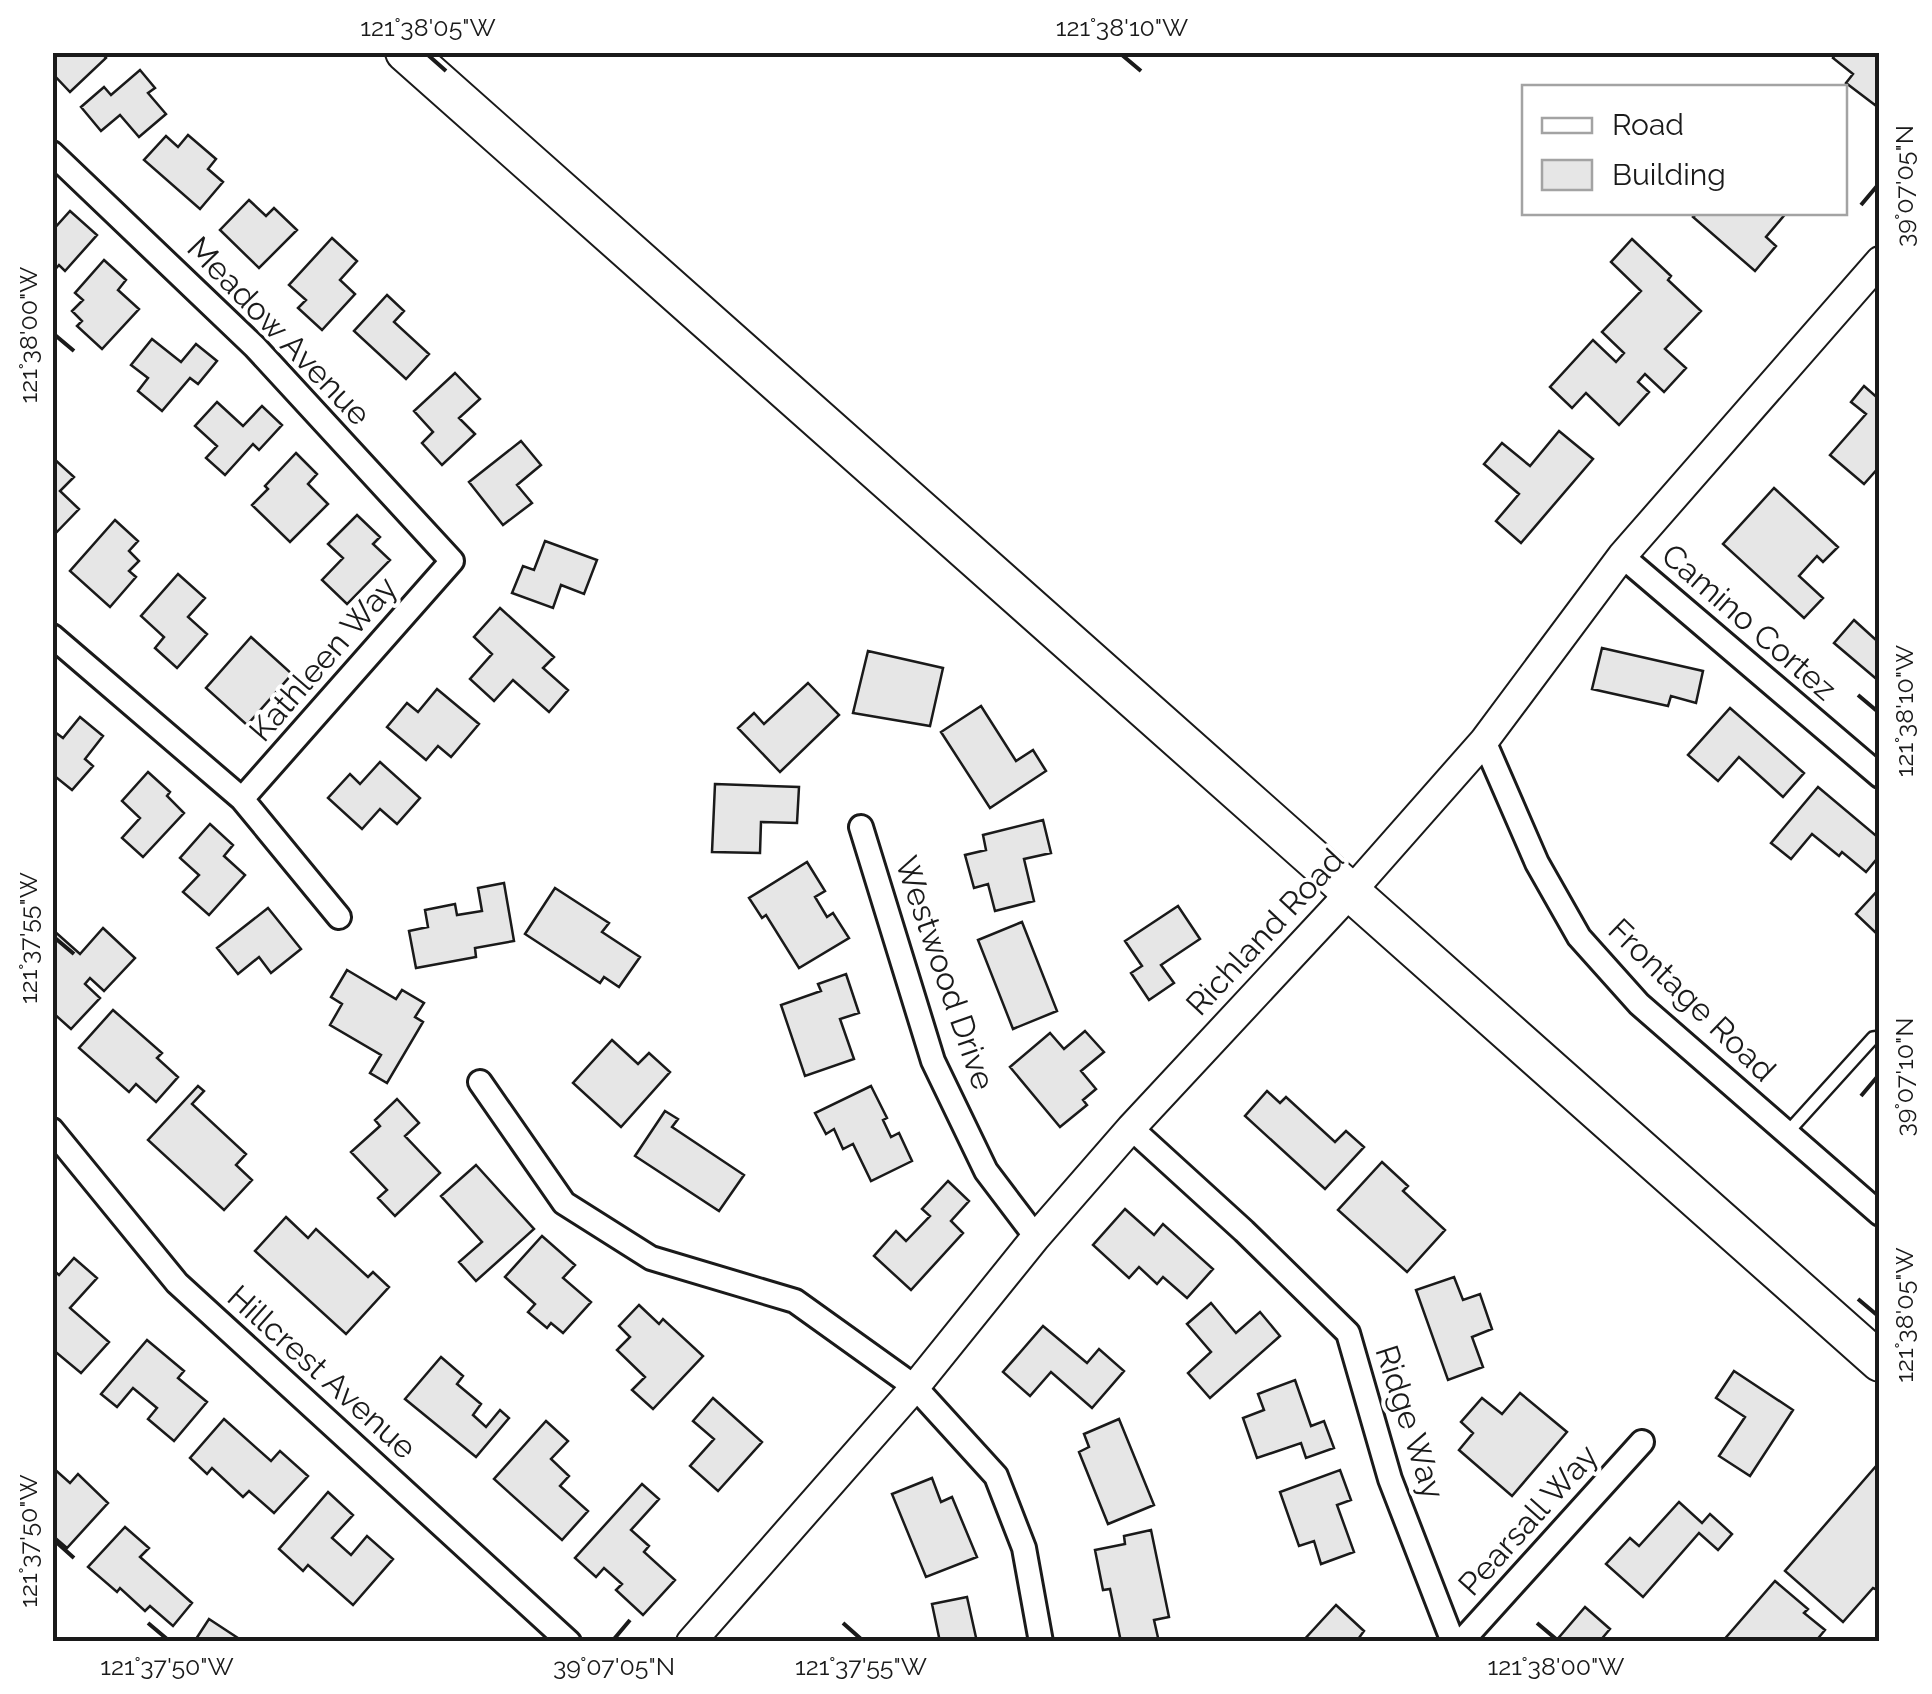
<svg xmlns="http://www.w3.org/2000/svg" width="1932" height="1694" font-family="Raleway,sans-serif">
<rect width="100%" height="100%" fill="#fff"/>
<path fill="#e6e6e6" stroke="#1a1a1a" stroke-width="2.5" d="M52,52h49l5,6 -36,34 -18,-19z
M1837,52h43v47l-5,6 -29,-22 7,-9 -20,-16z
M140,70l15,18 -7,5 18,21 -27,23 -19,-22 -19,16 -20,-24 23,-20 7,8z
M188,135l28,24 -8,10 15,13 -23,27 -56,-49 22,-24 12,11z
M249,200l17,16 8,-8 23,22 -38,38 -39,-38z
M70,211l27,24 -32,36 -6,-6 -7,8v-42z
M1698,212h89l-21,25 10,9 -21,25 -62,-54z
M332,238l25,23 -17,19 15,14 -33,36 -24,-22 8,-8 -17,-15z
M1632,239l39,37 -3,4 33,31 -36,38 21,19 -22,24 -19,-18 -7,8 11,10 -30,33 -33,-32 -14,15 -22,-21 43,-47 23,22 8,-9 -22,-21 39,-41 -30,-29z
M104,260l22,20 -8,10 21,19 -37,40 -25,-23 5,-5 -10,-10 11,-11 -8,-7z
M387,295l17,16 -10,11 35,32 -23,25 -52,-48z
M152,339l29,23 15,-18 21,17 -19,23 -8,-6 -28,33 -24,-20 10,-13 -17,-13z
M455,373l25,26 -21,19 16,16 -33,31 -20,-22 11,-11 -19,-21z
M1864,386l16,14v66l-16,18 -34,-29 36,-41 -15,-12z
M217,402l26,24 19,-20 20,19 -23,25 -6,-6 -28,31 -19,-17 11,-12 -22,-20z
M1559,431l34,28 -72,84 -25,-22 23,-27 -35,-30 18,-21 28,23z
M521,441l20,24 -24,20 15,18 -29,22 -34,-43z
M296,453l21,21 -9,10 20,20 -38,38 -38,-37 16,-16 -3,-3z
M52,457l22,20 -14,14 19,18 -27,28z
M1774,488l64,59 -15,15 -6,-6 -18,20 24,22 -19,20 -81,-74z
M357,515l23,22 -7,7 17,16 -43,44 -25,-24 21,-22 -15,-14z
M115,520l23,21 -9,10 10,10 -10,10 7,6 -26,30 -40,-36z
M545,541l52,19 -13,34 -23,-9 -8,23 -41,-15 11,-27 11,4z
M178,574l27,24 -17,19 19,17 -30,34 -22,-20 9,-11 -23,-21z
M500,608l54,49 -11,11 25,22 -19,22 -36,-32 -19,21 -24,-22 22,-25 -18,-17z
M1854,620l22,20 4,-4v46l-46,-39z
M251,637l41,37 -45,51 -41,-37z
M1602,648l101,23 -7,32 -25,-7 -3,10 -76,-17z
M868,651l75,17 -13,58 -77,-13z
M808,683l31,32 -59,57 -42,-44 16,-15 10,11z
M437,689l42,35 -28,33 -13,-11 -12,14 -39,-33 20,-24 11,9z
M981,706l35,55 17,-11 13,21 -56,37 -49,-76z
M1730,708l74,65 -21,24 -44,-40 -21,24 -30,-26z
M80,717l23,19 -18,23 8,7 -21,24 -20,-16v-44l11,8z
M380,762l40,36 -23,26 -17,-15 -18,20 -34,-31 22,-24 10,10z
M148,772l22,20 -3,4 17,17 -41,44 -21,-19 18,-20 -18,-17z
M715,784l84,3 -2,36 -36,-1 -1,31 -48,-1z
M1818,787l62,52v16l-14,17 -24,-20 -3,4 -27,-22 -21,25 -20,-16z
M1043,820l8,33 -27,6 10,42 -39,10 -7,-27 -14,4 -9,-33 21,-5 -3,-15z
M210,824l23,21 -9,11 21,19 -36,40 -26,-23 16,-17 -19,-17z
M807,862l18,29 -10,6 12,20 6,-4 16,25 -50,30 -33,-53 -4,3 -13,-20z
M504,883l10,58 -39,7 1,9 -60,11 -7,-37 19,-4 -3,-17 30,-6 2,11 25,-4 -4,-23z
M555,888l54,35 -7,9 38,25 -21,30 -15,-10 -4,6 -75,-49z
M1880,888v41l-4,4 -20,-19z
M1178,906l22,33 -39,26 13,18 -25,17 -18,-27 11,-7 -17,-25z
M268,908l33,41 -30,24 -12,-16 -21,17 -21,-26z
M1022,922l35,89 -44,18 -35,-89z
M103,928l32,30 -31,33 -14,-13 -5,6 15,14 -29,31 -19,-17v-83l28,25z
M347,970l49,29 6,-9 22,13 -9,14 8,5 -36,61 -17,-10 11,-18 -51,-30 12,-21 -11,-7z
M846,974l13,39 -19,6 14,40 -49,17 -24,-71 40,-14 -3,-7z
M113,1010l49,43 -5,5 21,19 -22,25 -20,-18 -7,8 -50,-44z
M1085,1031l19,21 -23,19 15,18 -13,11 4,5 -27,22 -50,-60 40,-34 14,16z
M612,1040l26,24 11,-11 21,19 -49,55 -48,-44z
M198,1086l6,5 -12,13 54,50 -10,11 16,15 -28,30 -76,-70z
M871,1086l16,32 -4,2 8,17 8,-4 13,28 -41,20 -18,-37 -10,5 -9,-20 -8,5 -11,-21z
M1267,1091l13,12 6,-6 49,45 11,-11 18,16 -39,42 -80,-73z
M397,1099l22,24 -14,13 35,37 -45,43 -17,-18 9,-8 -36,-38 29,-26 -5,-6z
M665,1111l13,8 -6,8 72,48 -25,36 -84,-55z
M1382,1162l26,24 -5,5 42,39 -38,42 -69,-62z
M476,1165l58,64 -58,52 -17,-19 23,-20 -41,-46z
M948,1181l21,20 -18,20 12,12 -52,57 -37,-34 22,-25 10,10 24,-25 -8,-7z
M1125,1209l29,26 9,-11 50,45 -26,29 -24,-21 -6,7 -18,-17 -10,11 -36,-33z
M286,1217l22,21 8,-9 52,48 5,-5 16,15 -43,47 -91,-83z
M542,1236l33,29 -12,13 28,24 -28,31 -12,-10 -4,5 -19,-16 7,-8 -30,-27z
M74,1258l23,20 -27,30 39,34 -28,31 -29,-24v-80l7,6z
M1454,1277l9,23 17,-6 12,35 -20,8 11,30 -35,13 -32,-90z
M1211,1303l25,30 24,-21 20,24 -70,62 -22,-25 23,-21 -24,-28z
M639,1305l20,19 4,-5 40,37 -50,53 -21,-19 13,-13 -28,-27 13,-13 -11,-11z
M1043,1326l44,37 12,-14 25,22 -32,37 -41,-36 -21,24 -27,-24z
M147,1340l37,31 -6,7 29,24 -33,39 -26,-22 9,-11 -24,-20 -16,19 -16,-13z
M441,1357l22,19 -6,8 24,20 -8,11 13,12 14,-17 9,8 -33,39 -71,-58z
M1734,1371l59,39 -43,66 -31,-20 26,-39 -29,-19z
M1295,1380l16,46 13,-5 10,27 -28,10 -5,-15 -44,15 -14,-40 21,-8 -6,-16z
M1520,1393l47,39 -55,64 -53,-46 14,-17 -12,-11 21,-24 20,16z
M713,1398l49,44 -44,49 -28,-25 24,-27 -21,-18z
M224,1419l47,42 9,-10 28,25 -34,37 -25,-22 -6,6 -31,-29 -5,6 -17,-16z
M1119,1419l35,86 -46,19 -29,-72 10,-5 -5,-13z
M546,1421l22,20 -17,18 18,17 -9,10 28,25 -26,29 -68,-61z
M1877,1465l3,126 -7,-3 -30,34 -58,-51z
M52,1467l18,16 8,-9 30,29 -41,45 -15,-13z
M1340,1470l11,30 -14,5 17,47 -33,12 -7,-23 -15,5 -19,-54z
M932,1478l9,24 11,-5 25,60 -51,20 -34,-83z
M642,1484l17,15 -28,31 18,16 -5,6 31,28 -32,35 -27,-25 6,-6 -18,-16 -8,9 -21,-19z
M328,1492l25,23 -21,23 19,17 16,-19 26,23 -40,46 -45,-40 -5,6 -24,-22z
M1679,1502l23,21 8,-9 22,20 -14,16 -19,-17 -56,64 -37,-33 24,-26 9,8z
M125,1527l24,21 -9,9 52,46 -19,23 -23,-20 -5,5 -25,-23 -3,4 -29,-25z
M1151,1530l18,87 -15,3 5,22h-38l-11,-53 -7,1 -8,-40 30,-6 -1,-8z
M1775,1581l33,28 -4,4 21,17 -10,12h-93z
M967,1597l10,45h-37l-8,-38z
M1336,1605l28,26 -8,11h-54z
M1585,1607l25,22 -11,13h-44z
M209,1619l35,23h-50z"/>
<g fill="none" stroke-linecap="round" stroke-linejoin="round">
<defs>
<path id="service" d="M1787,1133l86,-95 7,-1"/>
<path id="minor" d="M52,153l203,194 197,214 -210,238
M1622,556l258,220
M52,636l190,163 97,118
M1484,741l53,122 42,74 60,67 241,210
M861,827l72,234 53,110 50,66
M480,1082l84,121 87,55 144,43 120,86 81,89 28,72 17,94
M1131,1128l113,103 104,102 42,146 63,163
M52,1130l125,153 392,359
M1461,1642l181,-200"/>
<path id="tertiary" d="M691,1642l224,-255 121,-150 95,-109 218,-234 135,-153 138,-185 258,-295"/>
<path id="trunk" d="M405,52l1475,1310"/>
</defs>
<use href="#service" stroke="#1a1a1a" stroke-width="16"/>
<use href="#minor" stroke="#1a1a1a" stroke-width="28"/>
<use href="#tertiary" stroke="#1a1a1a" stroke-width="32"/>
<use href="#trunk" stroke="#1a1a1a" stroke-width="42"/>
<use href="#service" stroke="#fff" stroke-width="11"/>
<use href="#minor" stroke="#fff" stroke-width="22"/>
<use href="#tertiary" stroke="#fff" stroke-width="28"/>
<use href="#trunk" stroke="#fff" stroke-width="38"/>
</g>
<path fill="none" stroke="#1a1a1a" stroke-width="4" d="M428,55l18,16M1122,55l19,16M1861,205l16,-19M55,335l19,16M1858,695l19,16M55,938l19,16M1861,1096l16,-19M1858,1299l19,16M55,1541l19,17M148,1623l19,16M843,1623l18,16M1537,1623l19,16M614,1639l16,-19"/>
<g text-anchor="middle" stroke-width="8" stroke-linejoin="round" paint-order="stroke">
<g font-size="32" fill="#1a1a1a" stroke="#fff">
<text transform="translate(279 331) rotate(46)" y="11">Meadow Avenue</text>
<text transform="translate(1749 622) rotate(41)" y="11">Camino Cortez</text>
<text transform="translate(323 659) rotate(-49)" y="11">Kathleen Way</text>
<text transform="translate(1265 932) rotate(-47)" y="11">Richland Road</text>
<text transform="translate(945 973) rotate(71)" y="11">Westwood Drive</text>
<text transform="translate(1692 1000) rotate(44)" y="11">Frontage Road</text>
<text transform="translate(322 1372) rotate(42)" y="11">Hillcrest Avenue</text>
<text transform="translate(1410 1422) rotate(72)" y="11">Ridge Way</text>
<text transform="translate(1528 1520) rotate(-48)" y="11">Pearsall Way</text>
</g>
</g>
<rect width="1932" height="1694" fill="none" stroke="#ffffff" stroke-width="110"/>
<rect x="1522" y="85" width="325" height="130" fill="#ffffff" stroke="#a3a3a3" stroke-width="2.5"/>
<rect x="1542" y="118" width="50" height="15" fill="#ffffff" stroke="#a3a3a3" stroke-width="2.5"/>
<text x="1612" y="135" font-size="30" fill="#1a1a1a">Road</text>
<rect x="1542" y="160" width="50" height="30" fill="#e6e6e6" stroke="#a3a3a3" stroke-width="2.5"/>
<text x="1612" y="185" font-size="30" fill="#1a1a1a">Building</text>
<rect x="55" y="55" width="1822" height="1584" fill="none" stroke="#1a1a1a" stroke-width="4"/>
<g font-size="25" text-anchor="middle" fill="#1a1a1a">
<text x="428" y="36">121°38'05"W</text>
<text x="1122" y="36">121°38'10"W</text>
<text transform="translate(1904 186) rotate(-90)" y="9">39°07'05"N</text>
<text transform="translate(28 335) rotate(-90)" y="9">121°38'00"W</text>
<text transform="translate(1904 711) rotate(-90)" y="9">121°38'10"W</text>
<text transform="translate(28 938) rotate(-90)" y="9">121°37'55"W</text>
<text transform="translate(1904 1077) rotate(-90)" y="9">39°07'10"N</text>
<text transform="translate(1904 1315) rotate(-90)" y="9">121°38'05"W</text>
<text transform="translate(28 1541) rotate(-90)" y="9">121°37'50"W</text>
<text x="167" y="1675">121°37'50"W</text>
<text x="614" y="1675">39°07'05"N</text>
<text x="861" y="1675">121°37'55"W</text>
<text x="1556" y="1675">121°38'00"W</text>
</g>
</svg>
